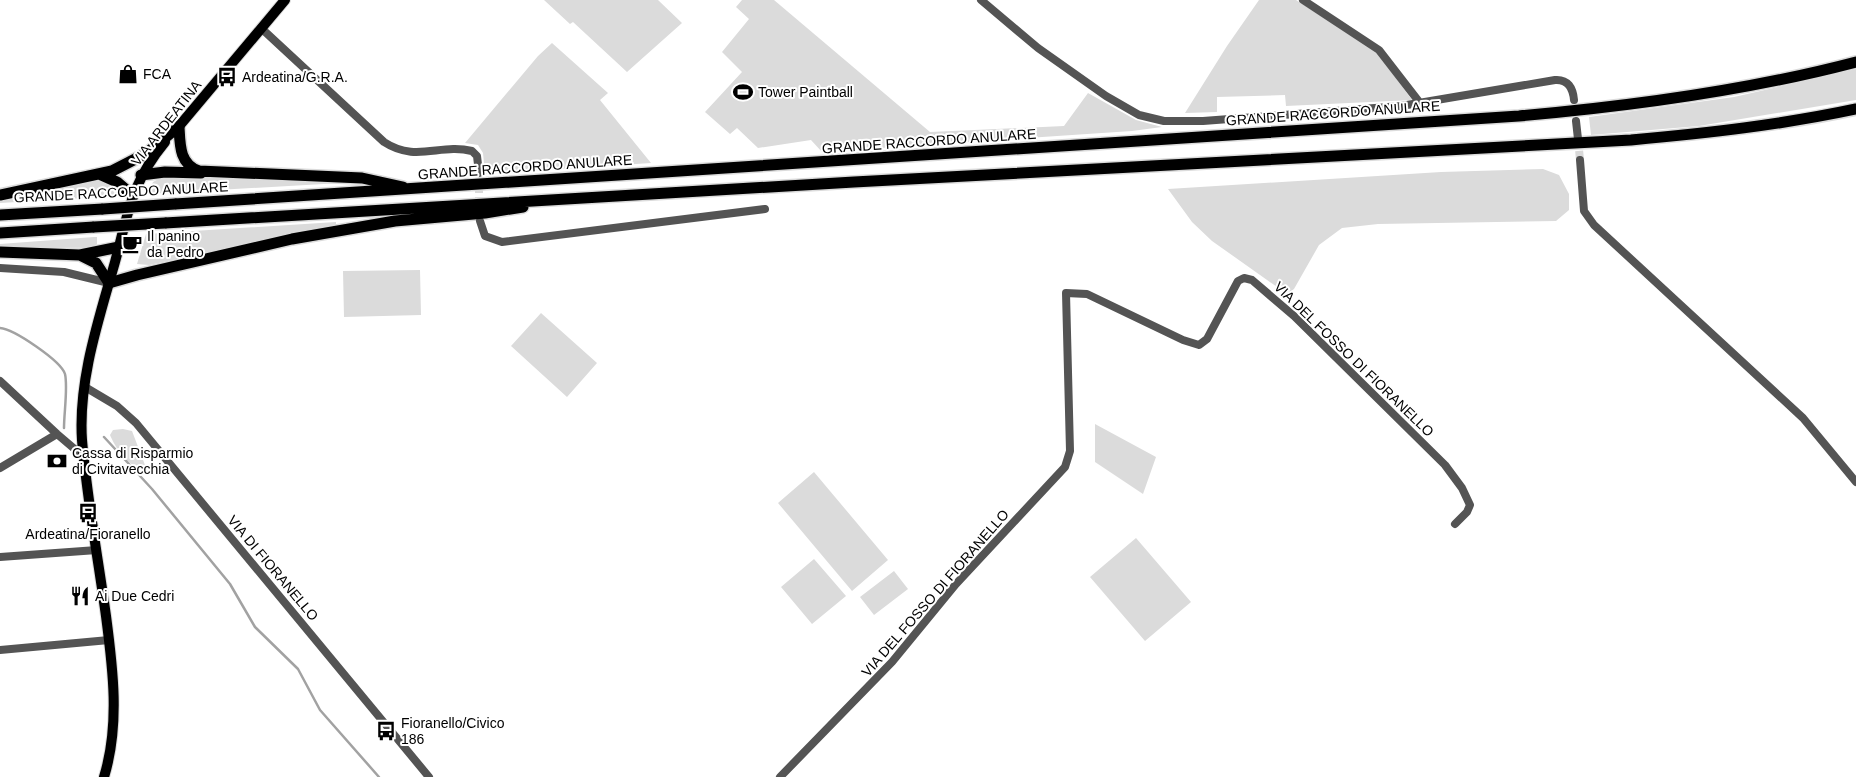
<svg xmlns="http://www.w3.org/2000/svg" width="1856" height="777" font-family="Helvetica,sans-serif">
<rect width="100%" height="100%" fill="#fff"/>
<path fill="#dbdbdb" d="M544,0h114l24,23 -55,49 -54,-50 -3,2z
M742,0h32l156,132 134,-6 24,-33 48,27 26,7 -30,4 -310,21 -11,-12 -53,8 -21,-20 -7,6 -25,-22 37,-40 -20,-20 27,-33 -13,-12z
M1259,0h37l80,51 36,49 -126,6 -1,-11 -68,2v15l-32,1 42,-67z
M552,43l56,50 -8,7 51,63 -166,11 -2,-21 -5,-8 -13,-2 73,-87z
M1856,69v31l-157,26 -108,9 -2,-18 145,-20z
M1543,169l16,6 10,19v16l-13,11 -178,3 -36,4 -23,17 -25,44 -7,5 -75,-53 -20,-19 -24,-33 273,-17z
M164,176l171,6 6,1 -193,11 5,-12z
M106,179l11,7 1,10 -118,7v-2l9,-3z
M336,222v3l-187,40 -12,-1 9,-30z
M94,237h3v7l-3,4 -94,-1v-3z
M420,270l1,45 -77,2 -1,-46z
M541,313l56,50 -30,34 -56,-51z
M1095,424l61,33 -13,37 -48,-32z
M123,429l9,2 13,34 -1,2c-15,3 -29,-20 -34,-32l3,-5z
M814,472l74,88 -36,31 -74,-88z
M1136,538l55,64 -46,39 -55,-64z
M814,559l32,37 -34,28 -31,-37z
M894,571l14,18 -34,26 -14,-18z"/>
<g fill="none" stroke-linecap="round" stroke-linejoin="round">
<path stroke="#a2a2a2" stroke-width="2.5" d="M0,328c14,1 61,33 65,46 3,13 -1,39 -1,54
M104,437l48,52 78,95 25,43 43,42 22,41 59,67"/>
<path stroke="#d9d9d9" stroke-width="8" stroke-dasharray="8 4" stroke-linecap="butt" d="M1578,139l2,21
M479,173v35"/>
<defs>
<path id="major" d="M175,131l110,-131
M104,777c16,-52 9,-108 2,-161 -8,-58 -19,-117 -24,-176 -4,-60 17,-121 33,-178 13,-48 16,-79 50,-120"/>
<path id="highway" d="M179,126c1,18 0,38 20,45l163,7 41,9
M99,174l18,8 15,13
M141,175l24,-3 36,1
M0,195l112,-24 35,-18 32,-27
M175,204l1344,-88c114,-10 227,-25 337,-54
M0,215l103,-6
M165,223l689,-41 777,-42c76,-7 150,-15 225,-31
M0,233l94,-6
M0,252l80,3 39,-8
M80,255l16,8 13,20 28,-8 155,-36 103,-18 90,-8 38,-6"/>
</defs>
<use href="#major" stroke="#dbdbdb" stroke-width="12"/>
<use href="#highway" stroke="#dbdbdb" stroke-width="14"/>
<path stroke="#545454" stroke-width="8" d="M981,0l57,48 68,48 33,19 25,6h39l198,-15 154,-26c13,-1 18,8 19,20
M1303,0l76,50 41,53
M261,28l123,114c32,21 56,1 88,9l5,5 2,17
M1576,121l2,18
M1580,160l4,51 10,14 209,193 53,64
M480,221l5,15 17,6 263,-33
M0,268l64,4 45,11
M0,381l57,53 27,23
M85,387l32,19 19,17 293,354
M0,468l57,-34
M0,557l97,-7
M0,650l109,-10
M780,777l112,-115 64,-78 109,-117 5,-16 -4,-158 21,1 96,46 16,5 8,-6 31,-58 6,-3 8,2 42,36 151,149 17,23 8,17 -3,7 -12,12"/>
<use href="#major" stroke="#000" stroke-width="10"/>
<use href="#highway" stroke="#000" stroke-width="11"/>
<defs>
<path id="highway-bridge" d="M103,209l72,-5
M94,227l71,-4"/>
</defs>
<use href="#highway-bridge" stroke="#dbdbdb" stroke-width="14" stroke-linecap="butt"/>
<use href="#highway-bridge" stroke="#000" stroke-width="11"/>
</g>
<defs>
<symbol id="shop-bare" viewBox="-9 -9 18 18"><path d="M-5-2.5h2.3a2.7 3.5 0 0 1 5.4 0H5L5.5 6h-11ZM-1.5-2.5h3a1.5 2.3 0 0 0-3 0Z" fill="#000" stroke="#fff" stroke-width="2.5" paint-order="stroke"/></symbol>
<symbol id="bus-bare" viewBox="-9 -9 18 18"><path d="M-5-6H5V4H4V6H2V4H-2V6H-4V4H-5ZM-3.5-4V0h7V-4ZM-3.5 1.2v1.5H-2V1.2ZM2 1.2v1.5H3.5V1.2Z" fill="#000" stroke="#fff" stroke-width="2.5" paint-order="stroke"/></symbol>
<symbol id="stadium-bare" viewBox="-9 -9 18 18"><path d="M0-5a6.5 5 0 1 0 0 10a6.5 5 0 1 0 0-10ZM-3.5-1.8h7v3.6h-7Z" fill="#000" stroke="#fff" stroke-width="2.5" paint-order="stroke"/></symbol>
<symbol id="cafe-bare" viewBox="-9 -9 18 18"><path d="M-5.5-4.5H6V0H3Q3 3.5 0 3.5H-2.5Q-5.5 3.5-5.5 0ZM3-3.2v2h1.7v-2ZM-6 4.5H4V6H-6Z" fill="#000" stroke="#fff" stroke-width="2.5" paint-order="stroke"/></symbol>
<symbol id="bank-bare" viewBox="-9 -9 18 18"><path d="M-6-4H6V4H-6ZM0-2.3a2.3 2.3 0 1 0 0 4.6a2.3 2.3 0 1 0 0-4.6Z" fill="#000" stroke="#fff" stroke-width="2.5" paint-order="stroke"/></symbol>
<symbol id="restaurant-bare" viewBox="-9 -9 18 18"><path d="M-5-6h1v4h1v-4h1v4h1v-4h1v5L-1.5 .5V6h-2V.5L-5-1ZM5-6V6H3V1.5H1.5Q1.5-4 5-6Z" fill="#000" stroke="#fff" stroke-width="2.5" paint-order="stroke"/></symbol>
</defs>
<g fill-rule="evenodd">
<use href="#shop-bare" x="114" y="60" width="28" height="28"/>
<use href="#bus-bare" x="213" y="63" width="28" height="28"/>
<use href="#stadium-bare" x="729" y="78" width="28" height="28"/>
<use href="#cafe-bare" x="118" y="230" width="28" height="28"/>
<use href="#bank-bare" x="43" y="447" width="28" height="28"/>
<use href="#bus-bare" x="74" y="499" width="28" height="28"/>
<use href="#restaurant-bare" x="66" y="582" width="28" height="28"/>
<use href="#bus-bare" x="372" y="717" width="28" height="28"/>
</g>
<g text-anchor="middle" stroke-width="4" stroke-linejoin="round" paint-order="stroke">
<g font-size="14" fill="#000" stroke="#fff" text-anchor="start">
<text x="143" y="79">FCA</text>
<text x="242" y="82">Ardeatina/G.R.A.</text>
<text x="758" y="97">Tower Paintball</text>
<text x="147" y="241">Il panino<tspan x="147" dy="16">da Pedro</tspan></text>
<text x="72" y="458">Cassa di Risparmio<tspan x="72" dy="16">di Civitavecchia</tspan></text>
<text x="88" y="539" text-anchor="middle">Ardeatina/Fioranello</text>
<text x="95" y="601">Ai Due Cedri</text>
<text x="401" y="728">Fioranello/Civico<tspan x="401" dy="16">186</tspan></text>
</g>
<g font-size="14" fill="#000" stroke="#fff">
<text transform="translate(1333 113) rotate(-4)" y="5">GRANDE RACCORDO ANULARE</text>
<text transform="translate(166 123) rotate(-52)" y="5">VIA ARDEATINA</text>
<text transform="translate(929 141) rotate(-4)" y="5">GRANDE RACCORDO ANULARE</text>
<text transform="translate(525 167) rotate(-4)" y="5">GRANDE RACCORDO ANULARE</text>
<text transform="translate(121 192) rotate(-3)" y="5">GRANDE RACCORDO ANULARE</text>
<text transform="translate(1354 359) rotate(44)" y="5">VIA DEL FOSSO DI FIORANELLO</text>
<text transform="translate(273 568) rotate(50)" y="5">VIA DI FIORANELLO</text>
<text transform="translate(935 593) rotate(-49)" y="5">VIA DEL FOSSO DI FIORANELLO</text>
</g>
</g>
</svg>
